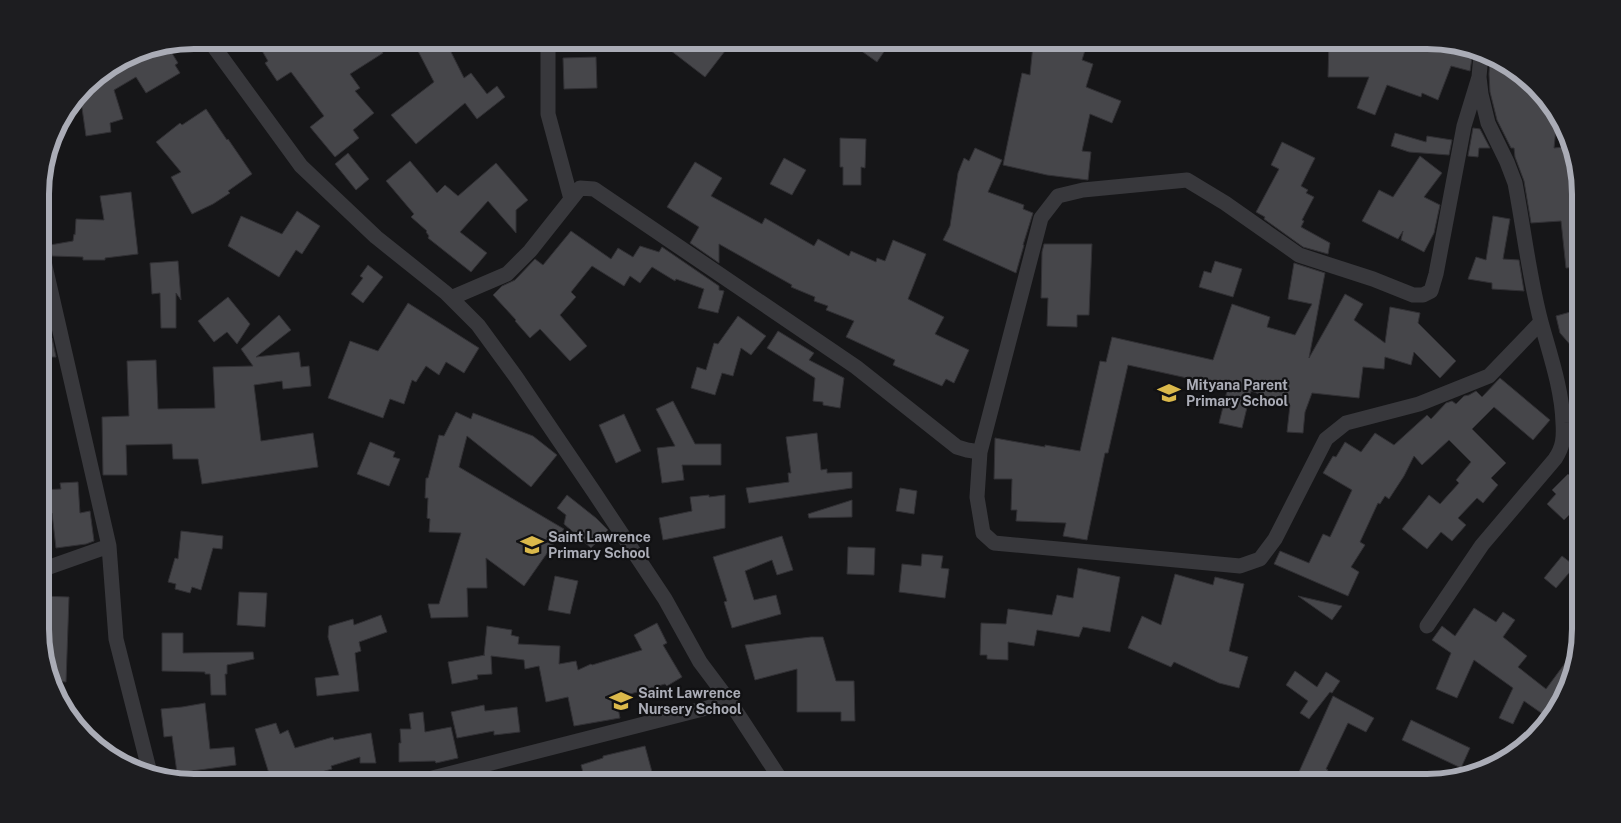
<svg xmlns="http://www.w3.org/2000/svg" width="1621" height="823" font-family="'Public Sans',sans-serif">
<rect width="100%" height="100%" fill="#161618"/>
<path fill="#46464a" stroke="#313034" d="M258,40h117l8,13 -33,21 10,14 -5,3 19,22 -21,17 6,8 -24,19 -25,-30 14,-11 -33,-44 -14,9 -12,-18 3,-2 -7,-12 2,-1z
M434,40h11l19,38 7,-5 16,21 10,-8 8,11 -28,22 -12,-16 -49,41 -25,-29 43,-33 -17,-33z
M657,40h70l-6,8 4,3 -20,26z
M846,40h46l-15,22z
M1038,40h46l-2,6 4,1 -4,13 11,4 -7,23 35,14 -9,22 -22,-9 -8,37 9,1 -3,28 -41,-5 -44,-10 19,-92 8,2 3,-30h4z
M1329,40h98l46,11 -3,20 -19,-5 -13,34 -16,-7 -1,4 -34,-12 -12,30 -18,-7 12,-31h-41z
M167,45l11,18 -3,2 5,8 -34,20 -10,-16 -22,13 9,29 -13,4 1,9 -25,4 -6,-42 12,-15 31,-10 -3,-4 26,-15z
M1492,55l3,1 54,44 8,18 -3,30 10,-1v4l6,-1 10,24v11l-9,3 9,36v4h-3l3,39 -14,1 -5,-47 -30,2 -7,-42 -9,-24 -1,-9h-3l-14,-28 -7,-28 -1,-18 1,-15z
M596,57l1,31 -33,1 -1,-31z
M206,109l21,31 1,-1 24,35 -24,17 2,2 -17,11 -21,10 -21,-37 10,-5 -25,-30 24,-19 2,2z
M1473,128l7,1 10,19h-11l-1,9 -10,-1z
M1395,133l31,9 1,-6 25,4 -3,15 -40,-3 -18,-6z
M840,138l26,1 -1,29 -4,-1v18h-18v-18h-3z
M1282,142l33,16 -14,28 7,4 -2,3 8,4 -12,23 2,1 -3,6 29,16 -2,11 -25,-7 -39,-28 1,-2 -9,-5 23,-43 -8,-4z
M975,148l27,12 -14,32 36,13 -1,4 10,4 -10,32h1l-8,28 -73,-33 7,-14 8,-53 6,-15 5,3z
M348,153l21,26 -13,11 -21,-26z
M1420,156l22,17 -18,24 16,8 -6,28 -10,19 -23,-12 2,-9 -5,8 -36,-18 17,-31 14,7z
M784,158l22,12 -14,25 -22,-11z
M410,161l27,32 8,-8 13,11 38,-33 32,37 -12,10v23l-28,-32 -28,31 27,21 -16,19 -43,-34 1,-2 -3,-4 1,-1 -16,-14 3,-3 -28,-33z
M695,162l27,16 -11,18 51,28 3,-6 49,28 4,-7 31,17 2,-5 25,11 1,-4 8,3 8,-21 33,14 -18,45 36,18 -9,17 34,16 -15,33 -8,-4 -4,7 -49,-21 2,-5 -49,-23 8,-16 -28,-11 2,-4 -14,-5 1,-4 -24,-10 1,-2 -73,-41v19l-29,-20 9,-16 -32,-20z
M131,192l7,62 -33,4v2h-22v-3l-31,-1 -2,-11 23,-4 1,-7 1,1 1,-16 28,1 -4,-24z
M297,211l23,15 -18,28 -6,-4 -17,27 -51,-31 13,-30 41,18z
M1493,216l17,3 -7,40 16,1 5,31 -32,-2v-6l-24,-4 8,-22 10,3z
M571,231l40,28 7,-11 15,9 7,-11 19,6 3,-5 57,39v4l5,1 -6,22 -20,-5 6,-19 -28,-10 -1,2 -23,-14 -12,16 -10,-7 -6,10 -32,-20 -21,26 5,5 -16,18 27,31 -17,15 -30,-32 -10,9 -15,-17 1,-1 -23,-25 9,-9 13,-6 20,-21 8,6z
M1044,244h48l-3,71h-12v12l-30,-1 1,-28h-7l1,-46z
M178,261l3,39 -5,-7v35h-15l-1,-35 -8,1 -2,-31z
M1215,261l27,8 -9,28 -34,-10 5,-16 7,2z
M1294,263l31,10 -16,85 36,-64 18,10 -9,16 31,23 5,-36 30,6 -2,10 38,38 -16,17 -26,-26 -3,13 -26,-8 -1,12 -21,-2 -4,31 -47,-5 -7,19 -2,21 -16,-1 3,-27 -39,-14 -9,37 -23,-5 9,-36 -100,-22 -20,88h-3l-18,87 -24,-4 3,-13 -50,-2 1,-11h-6l1,-31h-18l1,-41 50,9v-2l35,6 20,-90 6,1 6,-25 101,23 19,-56 38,13 -3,10 28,8 17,-31 -24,-5z
M368,265l15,12 -20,26 -12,-9 12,-16 -3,-2z
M228,297l22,27 -13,20 -10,-12 -13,10 -16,-21z
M408,303l71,45 -15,25 -18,-11 -7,13 -13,-9 -10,16 -4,-2 -8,24 -14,-5 -7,19 -55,-20 22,-57 28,10z
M1574,311l6,22v23l-20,-23 -4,-17z
M279,315l12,15 -35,27 43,-5 2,15 8,-1 2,20 -28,3 -1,-8 -28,4 7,56 52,-8 5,34 -116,17 -4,-25h-25l-1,-15 -46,1 1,30h-24l-1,-58 27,-1 -2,-55 29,-1 2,49 57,-1 -2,-41 40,-1 -12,-17z
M738,316l28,20 -15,19 -10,-7 -8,28 -11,-3 -7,22 -24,-7 6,-21 9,3 8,-27 4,1z
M778,331l36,22 -5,7 35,18 -4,30 -17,-3v-3l-10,-1 2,-23 -48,-30z
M41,338h11l4,19h-15z
M1500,378l50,42 -17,20 -39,-33 -22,22 34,34 -15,15 7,7 -15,18 -6,-5 -19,20 8,7 -14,16 -11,-9 -14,17 -25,-20 27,-34 11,9 19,-21 -3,-3 15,-18 -22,-22 -27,25 -8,-9 -10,20 -15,23 -4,-3 -5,8 -2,-1 -18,39 5,3 -14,22 8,5 -11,24 -74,-32 6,-13 29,12 14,-29 7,3 22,-47 -29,-17 10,-17 3,1 9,-15 16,10 14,-19 19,12 33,-30 4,4 15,-16 6,-2 4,3 8,-8 5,-1 7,-4 6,6z
M673,401l22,43h26v21h-39l2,15 -22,3 -5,-35 18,-2 -19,-37z
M456,412l15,7 2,-6 60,23 24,19 -26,32 -64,-51 -8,31 105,62 -40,57 -38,-28 1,30h-20l1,29 -37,1 -3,-14h11l22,-71 -32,-1 1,-13 -3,-1 1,-20h-3l1,-20h2l11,-43 5,1z
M624,414l17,37 -25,12 -17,-38z
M817,433l4,37 6,-1v4l25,-1v16l-103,15 -3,-15 43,-6 -1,-9h3l-5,-36z
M370,442l25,10 -2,5 7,2 -11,27 -32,-12z
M1581,466v37l-17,17 -17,-16 9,-10 -4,-4 16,-16 3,3z
M78,482l2,31 10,-2 4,30 -8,3 -30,4 -4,-35h-11v-23l20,-1 -1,-6z
M900,488l17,3 -3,23 -18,-3z
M567,495l29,23 12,12 -17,18 -27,-24 2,-9 -9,-7z
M709,495v2l16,-2v33l-62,12 -4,-22 33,-7 -2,-14z
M852,500v17l-43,1 -1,-4z
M181,531l42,5 -1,13 -9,-1 -12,42 -9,-3 -2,6 -15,-4 1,-5 -8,-2 7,-24 3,1z
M782,536l11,34 -16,5 -5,-15 -27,11 9,29 22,-5 5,19 -49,14 -8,-26 3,-1 -14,-44z
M848,547l27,1 -1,27 -27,-1z
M922,554l21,2 -2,12 8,1 -4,29 -46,-6 3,-28 19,2z
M1562,556l13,10 -19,22 -12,-10z
M1078,568l42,9 -10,55 -27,-5 -4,10 -42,-7 -3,16 -26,-4v18l-21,-1v-4h-7l1,-32 25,1 2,-15 44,6 5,-20 16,3z
M1175,574l38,11 2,-8 29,7 -15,67 19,6 -9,31 -20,-5 -45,-21 -3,5 -43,-19 14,-32 19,9z
M555,576l23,5 -8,33 -22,-4z
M239,592l28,1 -2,34 -28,-2z
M41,596l28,1 -3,85 -12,-1 -13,-31z
M1298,596l44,10 -10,14z
M1474,608l22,14 7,-10 12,8 -12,17 24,19 -9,11 28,22 31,-42 -12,50 -18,20 -23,-16 -11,23 -14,-6 14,-30 -39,-28 -17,38 -21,-9 15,-36 -19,-13 10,-14 13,10z
M381,615l6,17 -28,10 2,9 -6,2 4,38 -42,5 -2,-18 24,-3 -11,-38 1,-11 24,-7 1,6z
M657,623l10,20 -4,2 19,32 -15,9 -2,-2 -49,14 4,20 -46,8 -6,-29 -22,5 -7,-36 -14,3 -1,-9 -33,-4 1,18 -15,1 1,4 -26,5 -4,-22 37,-7h-1l3,-29 25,4 -1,5 8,2 -1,7 42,2 -1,18 17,-3 2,9 13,-6 1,1 50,-15 -8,-15z
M162,633h21v20l70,-1 1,7 -27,6v9h-2l1,21h-15l-1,-21h-5v-2l-43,-1z
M811,637h12l13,44h18l1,40h-14v-9h-44v-43l-42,11 -10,-35z
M1295,671l22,16 9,-15 14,9 -8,12 -2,-1 -21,27 -9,-6 8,-12 -22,-16z
M1333,696l41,22 -8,14 -18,-9 -22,46 2,1 -6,13h-28z
M205,703l5,46 24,-2 2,18 -59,8 -5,-37 -8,1 -3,-28 21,-2z
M484,705l1,6 32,-4 3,25 -26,3v-4l-37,7 -6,-26z
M423,712l2,20 26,-5 7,31 -22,5 -1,-2 -36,1v-19h2l-1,-14h11l-2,-15z
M1411,720l59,28 -9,20 -59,-28z
M276,723l4,11 8,-4 7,18 38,-11 1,3 37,-7 5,30h-16v-6l-29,9 1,3 -38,11 1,3h-23l-17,-54z
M645,746l10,37h-69l-5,-18 22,-7v-2z"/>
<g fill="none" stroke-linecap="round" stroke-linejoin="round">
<path stroke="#38383c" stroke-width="15" d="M209,40l92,126 75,71 70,56 32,32 38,52 78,115 71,107 35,63 30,40 53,81
M544,40l4,8v66l23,85
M1479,77l-15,49 -28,148 -5,17 -8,4h-10l-40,-16 -74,-24 -74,-52 -38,-23 -104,10 -25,6 -17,22 -61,234 -3,45 6,36 11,10 246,23 20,-7 15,-20 51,-100 20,-16 73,-19 70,-28 52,-54
M40,244l69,302 7,93 34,134
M451,298l56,-24 23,-23 50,-63 14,1 262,178 101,80 10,3 13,2
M41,570l68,-24
M1427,626l55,-81 73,-86c8,-12 9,-21 8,-36 -1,-34 -13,-68 -22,-101 -12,-45 -17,-92 -26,-139l-8,-21 -19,-39 -7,-29 -2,-17 2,-22 2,-2
M413,783l317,-81"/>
</g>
<defs>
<symbol id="school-bare" viewBox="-9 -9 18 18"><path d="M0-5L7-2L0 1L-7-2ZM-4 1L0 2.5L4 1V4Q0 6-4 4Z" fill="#dbb94b" stroke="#111113" stroke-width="2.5" paint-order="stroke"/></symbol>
</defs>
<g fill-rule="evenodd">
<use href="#school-bare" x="1153" y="377" width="32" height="32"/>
<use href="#school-bare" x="516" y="529" width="32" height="32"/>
<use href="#school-bare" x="605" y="685" width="32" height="32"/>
</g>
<g text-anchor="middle" stroke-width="4.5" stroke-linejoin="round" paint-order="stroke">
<g font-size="14" font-weight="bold" fill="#aaacb6" stroke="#111113" text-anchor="start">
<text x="1186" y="390">Mityana Parent<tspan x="1186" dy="16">Primary School</tspan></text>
<text x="548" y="542">Saint Lawrence<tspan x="548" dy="16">Primary School</tspan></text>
<text x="638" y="698">Saint Lawrence<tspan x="638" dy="16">Nursery School</tspan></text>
</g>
</g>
<path d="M0 0H1621V823H0ZM194 49H1427A145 145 0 0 1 1572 194V629A145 145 0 0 1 1427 774H194A145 145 0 0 1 49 629V194A145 145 0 0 1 194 49Z" fill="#1d1d20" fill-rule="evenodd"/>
<path fill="none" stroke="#aaacb6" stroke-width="6" d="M194 49H1427A145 145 0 0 1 1572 194V629A145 145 0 0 1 1427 774H194A145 145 0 0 1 49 629V194A145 145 0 0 1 194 49Z"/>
</svg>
